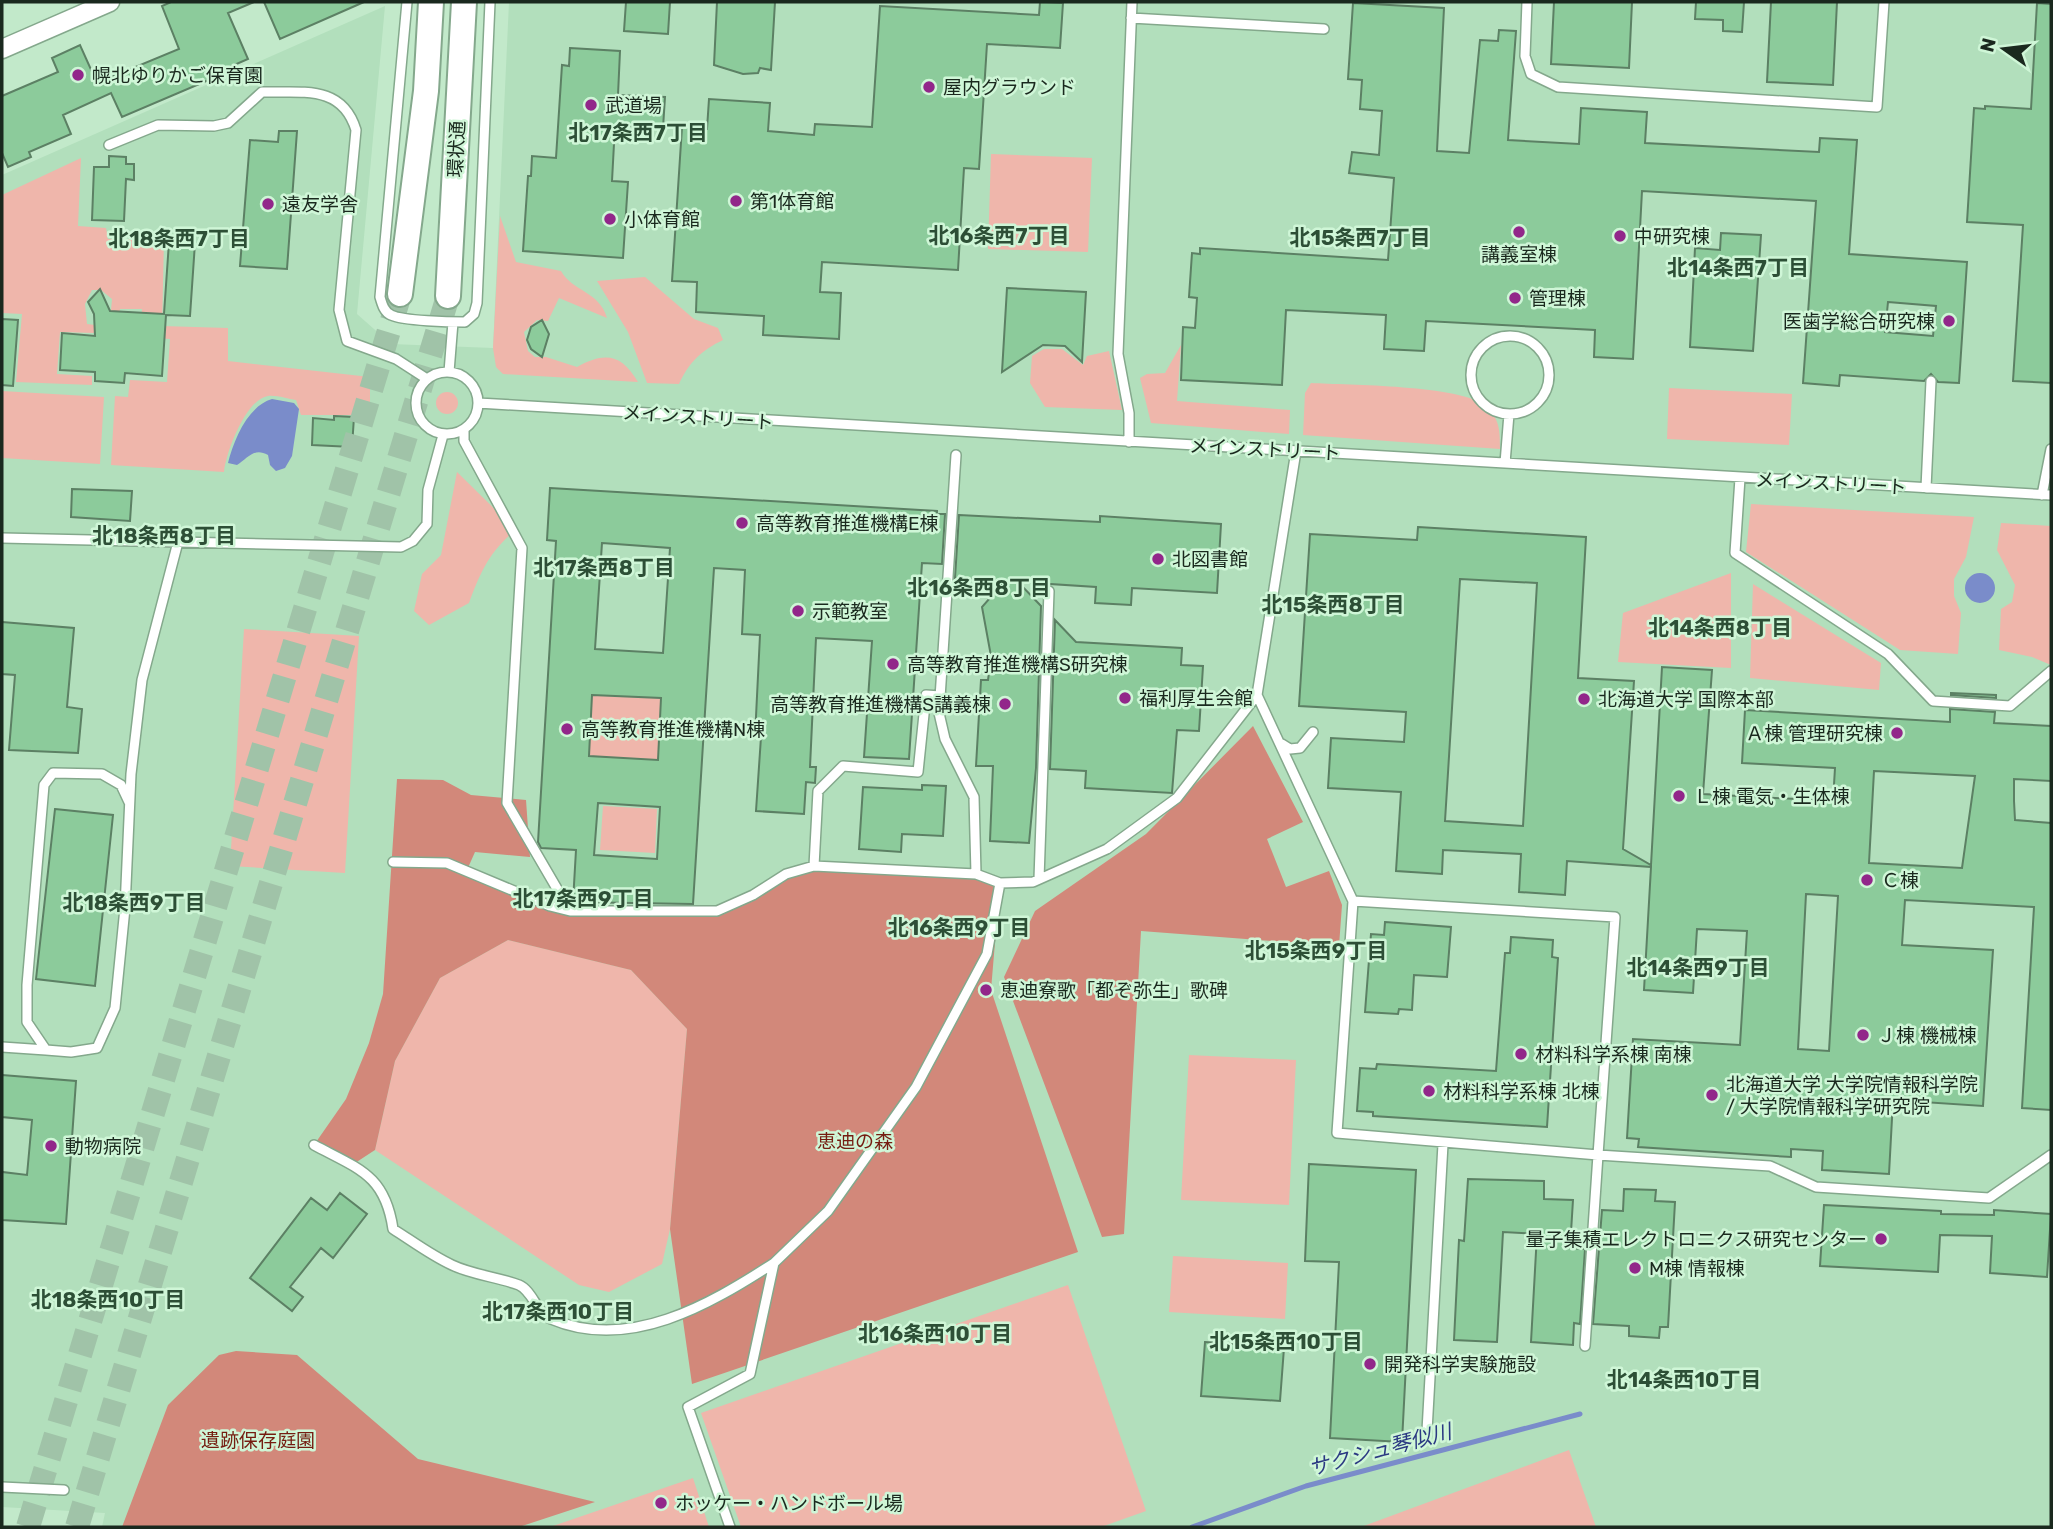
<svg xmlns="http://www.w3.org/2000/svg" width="2053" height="1529" font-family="Rubik,'Noto Sans JP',sans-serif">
<rect width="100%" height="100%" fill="#c2e9ca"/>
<path fill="#b2dfbc" d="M509,2h1542v1525h-1949l3,-14 -103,-6v-1332l383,-169 -28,308 34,30 102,4z"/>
<path fill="#efb6ab" d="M991,154l101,4 -4,94 -100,-3z
M81,158l-3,68 28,2 2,11 56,1 -2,86 66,2v33l142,16v38h-69l-5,-15c-8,-1 -19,-5 -28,-4 -22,3 -42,56 -44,76l-113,-7 4,-69 13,1 2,-17 37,2 3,-43 -30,-2 2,-28h-22l-3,14 -7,-1 2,-23 -11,-9h-9l-7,14 2,20 8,1v8l-35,-1 -3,42 35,2v9l-76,-3 6,-68 -20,-1v-118z
M500,216l16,46 45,9c12,21 38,20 46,47l-48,-20 -11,23 -11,-1 -13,12 4,19 7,6h11l31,10c29,-16 45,-12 61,15l-135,-8 -7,-7 -3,-19z
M645,277l49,42 24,9 5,12c-21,10 -34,22 -44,44l-32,-1 -19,-51 -31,-51z
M1181,345l-4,56 113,9 -1,24 -138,-11 -11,-45 7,-4 18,-1z
M1044,349h18l21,16 4,-9 22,-5 13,59 -77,-3 -15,-24 2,-27z
M1311,383c36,2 151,2 174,23 15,12 15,25 15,43l-197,-14 2,-42z
M1669,388l123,6 -3,51 -122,-6z
M2,391l102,6 -4,67 -98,-6z
M436 403a11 11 0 1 1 22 0a11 11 0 1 1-22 0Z
M457,472l59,58c-26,20 -36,43 -47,73l-40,22 -15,-14 8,-37 19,-19z
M1751,504l223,13 -8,40 -12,22v17l7,17 -3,41 -58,-4 -154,-98z
M2001,523l50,3v139l-19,-8 -33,-7 2,-41 11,-7 3,-17 -18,-35z
M1731,573v95l-113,-6 5,-49z
M1753,584l128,79 -2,27 -129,-12z
M244,629l115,7 -14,237 -115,-7z
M592,695l69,3 -3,62 -69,-4z
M603,806l54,3 -2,44 -55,-3z
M508,940l123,30 56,59 -17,200 -8,35 -53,28 -30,-7 -204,-135 20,-89 45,-83z
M1189,1055l107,5 -7,145 -108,-5z
M1173,1256l115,7 -3,56 -116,-7z
M1068,1285l78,226 -45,16h-360l-40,-114z
M1569,1450l27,77h-235z
M693,1478l16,49h-159z"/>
<path fill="#d2887a" d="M1253,726l50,96 -36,17 19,48 43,-16 13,34 -3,41 -198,-15 -17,303 -22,3 -98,-260 31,-66 111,-77z
M397,779l46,1 28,15 55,5 4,57 -55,-5 -8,18 83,36 167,5 69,-37 28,-8 162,8 24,9 -9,107 87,262 -386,132 -22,-155 17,-200 -56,-59 -123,-30 -68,38 -45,83 -20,89 -23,15 -38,-20 32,-46 23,-56 14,-49z
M236,1351l61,4 121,104 177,43 -76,25h-397l46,-122 51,-50z"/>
<path fill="#7a8cca" d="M272,399l22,4 5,6 -7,47 -7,12 -9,3 -6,-6 -2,-10c-14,-8 -20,3 -31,10l-9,-2c6,-24 20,-57 44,-64z
M1965 588a15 15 0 1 1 30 0a15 15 0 1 1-30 0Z"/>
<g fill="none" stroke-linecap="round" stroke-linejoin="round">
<path stroke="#7a8cca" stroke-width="5" d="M1192,1527l114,-41 274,-72"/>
</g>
<path fill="#8ccb9b" stroke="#5c8064" stroke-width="2" fill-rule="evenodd" d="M171,2h83l-26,11 20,46 -39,17 2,3 -89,38 -11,-24 -48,22 8,19 -42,18 2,5 -23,10 -6,-14v-57l56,-24 -6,-14 28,-13 17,38 82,-34 -17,-43z
M264,2h100l-84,37z
M626,2h44l-2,32 -44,-3z
M717,2h58l-4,68 -11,-2 -2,5 -15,1 -29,-9z
M1040,2l23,1 -3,45 -73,-4 -8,125 -15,-1 -6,102 -136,-8 -2,30 21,1 -2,46 -76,-4 1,-19 -68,-4 1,-30 -25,-1 10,-154 25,2 2,-30 61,4 -2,28 46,4 1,-11 57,3 8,-121 159,9z
M1554,2h78l-3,66 -78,-4z
M1696,2h48l-2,30 -19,-1v-11l-28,-1z
M1771,2h66l-4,83 -66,-3z
M1353,3l91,5 -7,143 32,2 11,-113 18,1 1,-11 17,1 -8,109 71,4 2,-36 66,4 -2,31 174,9 1,-14 37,2 -8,114 118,8 -8,121 -21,-1 -7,-8 -7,7 -84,-6 -1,11 -36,-3 13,-182 -174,-10 -9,168 -39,-2 1,-27 -169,-9 -2,30 -40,-2 2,-34 -100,-5 -4,75 -101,-5 2,-53 12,1 2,-30 -8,-1 3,-44 8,1v-6l188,12 6,-82 -45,-5 3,-21 27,3 3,-44 -22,-2 2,-29 -14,-1zM1888,302l48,4 -3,30 -48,-4z
M2037,3l14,1v379l-38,-2 10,-156 -56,-3 7,-114 11,1v-3l46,3z
M570,48l50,3 -2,44 47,2 -2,31 -48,-3 -3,56 16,1 -5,76 -100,-7 5,-75h3l1,-20 24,2 6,-93 7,1z
M279,131h18l-10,138 -47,-3 10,-126 28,2z
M109,156l17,1v7h8v16l-8,-1 -2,42 -32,-1 2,-53h15z
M1721,233l40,2 -8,116 -63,-4 5,-99 25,2z
M169,242l26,1 -5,73 -24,-1 -4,61 -37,-3 -1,10 -29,-2v-9l-35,-2 2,-37 33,3 -1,-22 -6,-12 12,-13 10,22 54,3z
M1007,288l79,4 -4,70 -17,-16 -22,-1 -41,27z
M2,319l16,1 -5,66 -11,-1z
M542,320l7,14 -7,23 -11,-8 -4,-9 4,-13z
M334,416l20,1 -2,30 -40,-2 1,-27 21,2z
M550,488l387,23v3h8l-3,50 -20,-1 -13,196 -45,-2 8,-116 -56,-3 -6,129h6l-1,16 -9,-1 -2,32 -48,-3 5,-74h-6l5,-102 -18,-1 3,-64 -31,-2 -21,336 -120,-2 3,-52 -35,-2 -3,-6 18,-301 -9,-1zM602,543l68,5 -7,105 -68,-4zM592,695l69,3 -3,62 -69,-4zM598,803l62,4 -3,52 -63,-4z
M72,489l60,2 -2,30 -59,-4z
M959,515l141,7v-6l121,8 -4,69 -85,-5 -1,17 -36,-2 1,-16 -78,-5 23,24 -5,162 -7,75 -39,-2 3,-75h-17l5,-86h7l3,-24 -9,-49 23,-26 -50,-3z
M1418,527l168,10 -8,141 56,3 -11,168 28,16 11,-198 50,3 -9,124 130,7 2,-33 -93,-5 3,-53 205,12v-13l45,3 -1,11 57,3v55l-37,-2v22l1,19 36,3v287l-29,-2 12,-201 -129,-7 -3,45 91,5 -10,156 -90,-6 -4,74 -67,-4 1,-19 -32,-2v8l-153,-10 1,-8 -12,-1 6,-99 107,6 7,-114 -50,-2 -4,64 -49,-3 7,-123 -84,-6 -2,34 -46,-3 2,-38 -78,-4 -1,24 -46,-3 5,-79 -73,-4 3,-50 73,4 2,-30 -107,-6 11,-172 107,6zM1460,579l77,4 -14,243 -78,-5zM1874,771l101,5 -13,92 -93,-5zM1806,894l32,2 -9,155 -31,-2z
M1055,620l21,22 106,6 -1,17 22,1 -4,65 -22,-1 -5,63 -87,-5 1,-17 -36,-2z
M2,622l72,6 -7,79 15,2 -4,44 -69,-3 6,-75 -13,-1z
M1951,693l45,2v3l-45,-3z
M922,785l24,1 -3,50 -41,-2 -1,18 -42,-3 4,-62 59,3z
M55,809l58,6 -18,171 -59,-7z
M1385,922l66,5 -4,50 -33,-2 -2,35 -13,-1 -1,5 -33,-2 6,-78 13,1z
M1511,937l42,3 -1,17 6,1 -11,169 -174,-11v-4l-16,-1 3,-43 16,1 1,-5 119,7 9,-118h5z
M2,1075l74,6 -10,143 -64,-4v-48l25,3 5,-55 -30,-3z
M1309,1164l107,6 -14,272 -72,-4 9,-176 -34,-1z
M1468,1179l76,2v18l29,1 -3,48 15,1 -5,75 -6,-1 -1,22 -42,-3 6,-108 -34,-2 -6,110 -43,-2 5,-100 5,1z
M1624,1189l32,1 -1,11 20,1 -7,125h-8l-1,11 -30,-2v-10l-36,-2 9,-114 21,1z
M340,1193l27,21 -34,44 -12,-10 -31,39 13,10 -11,14 -42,-33 61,-80 16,12z
M1824,1205l117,6v3l53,1v-5l57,4 -4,63 -57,-4 2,-37 -52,-1 -2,37 -118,-6z
M1205,1342l79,6 -4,53 -79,-5z"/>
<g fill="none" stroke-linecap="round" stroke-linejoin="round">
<path stroke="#a0c3a8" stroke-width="24" stroke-dasharray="24 12" stroke-linecap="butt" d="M28,1527l372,-1233
M77,1527l371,-1231"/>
<defs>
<path id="lane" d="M407,2l-27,295c2,7 4,15 11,18 12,6 60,7 74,7l9,-8 3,-11 13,-301
M1527,2l-2,54 6,18 27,13 319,20 7,-105
M1131,18l193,11
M109,145l49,-20 56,1 14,-3 34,-31c40,1 80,-8 94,38l-17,180 8,31 49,18 31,20
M1471 375a39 39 0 1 1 78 0a39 39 0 1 1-78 0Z
M416 403a31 31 0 1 1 62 0a31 31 0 1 1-62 0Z
M449,372l4,-50
M478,403l1573,92
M464,430v11l58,107 -15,255 63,108
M1129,442v-29l-11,-59 14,-352
M1296,451l-39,244 96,206 262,16 -17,238 172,11 46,21 173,11 62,-43
M956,455l-17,258 6,26 29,58 2,77
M1505,463l4,-49
M1740,478l-5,75 153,101 45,47 77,5 41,-35
M1926,488l5,-107
M2042,495l9,-46
M2,538l399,9 12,-6 14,-17 1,-34 15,-55
M1282,744l8,5 10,-1 13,-16
M129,802l-8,-17 -19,-11 -49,-1 -9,12 -17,200v37l19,28 25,2 26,-4 18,-40 10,-100 6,-134 11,-94 36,-138
M393,862l54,1 103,43 20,5h147l36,-16 33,-21 28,-8 162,8 24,9
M814,866l4,-75 25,-25 75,6 8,-77 14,1
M1039,879l10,-288
M1353,901l-16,232 261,22 -13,191
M2,1047l44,3
M314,1145c45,24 71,30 79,84 19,12 39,27 59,36 21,10 46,12 67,20 14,6 18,29 32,34 78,33 158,-14 223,-56
M1427,1431l16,-287
M2,1487l62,3
M730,1527l-42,-120 62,-33 24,-111 54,-52 88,-124 71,-133 13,-71 33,-1 74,-33 70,-51 80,-103"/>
<path id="street" d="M2,49l108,-47"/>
<path id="secondary" d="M400,294l26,-203 5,-89
M448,296l16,-294"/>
</defs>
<use href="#lane" stroke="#84a88c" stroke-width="12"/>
<use href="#street" stroke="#84a88c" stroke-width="21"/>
<use href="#secondary" stroke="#84a88c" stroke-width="28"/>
<use href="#lane" stroke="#fff" stroke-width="9"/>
<use href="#street" stroke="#fff" stroke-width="18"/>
<use href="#secondary" stroke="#fff" stroke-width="24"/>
</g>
<g fill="#92278a" stroke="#cff6d7" stroke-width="2.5">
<circle cx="78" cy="75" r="7"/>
<circle cx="929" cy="87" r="7"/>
<circle cx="591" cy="105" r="7"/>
<circle cx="736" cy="201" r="7"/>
<circle cx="268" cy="204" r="7"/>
<circle cx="610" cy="219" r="7"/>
<circle cx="1519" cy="232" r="7"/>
<circle cx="1620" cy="236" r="7"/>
<circle cx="1515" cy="298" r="7"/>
<circle cx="1949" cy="321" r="7"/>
<circle cx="742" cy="523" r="7"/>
<circle cx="1158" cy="559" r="7"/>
<circle cx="798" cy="611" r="7"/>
<circle cx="893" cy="664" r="7"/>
<circle cx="1125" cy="698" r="7"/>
<circle cx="1584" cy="699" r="7"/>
<circle cx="1005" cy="704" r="7"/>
<circle cx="567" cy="729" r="7"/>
<circle cx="1897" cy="733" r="7"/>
<circle cx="1679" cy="796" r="7"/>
<circle cx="1867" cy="880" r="7"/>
<circle cx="986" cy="990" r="7"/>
<circle cx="1863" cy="1035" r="7"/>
<circle cx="1521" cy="1054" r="7"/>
<circle cx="1429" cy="1091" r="7"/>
<circle cx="1712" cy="1095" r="7"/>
<circle cx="51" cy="1146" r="7"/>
<circle cx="1881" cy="1239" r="7"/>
<circle cx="1635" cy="1268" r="7"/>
<circle cx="1370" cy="1364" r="7"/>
<circle cx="661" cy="1503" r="7"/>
</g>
<g text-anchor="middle" stroke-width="5" stroke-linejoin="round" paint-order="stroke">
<g font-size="19" fill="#1a291e" stroke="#cff6d7" text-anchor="start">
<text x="92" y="82">幌北ゆりかご保育園</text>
<text x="943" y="94">屋内グラウンド</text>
<text x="605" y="112">武道場</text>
<text x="750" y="208">第1体育館</text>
<text x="282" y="211">遠友学舎</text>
<text x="624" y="226">小体育館</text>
<text x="1634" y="243">中研究棟</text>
<text x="1519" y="261" text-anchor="middle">講義室棟</text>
<text x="1529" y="305">管理棟</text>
<text x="1935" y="328" text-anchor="end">医歯学総合研究棟</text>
<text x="756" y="530">高等教育推進機構E棟</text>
<text x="1172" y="566">北図書館</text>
<text x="812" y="618">示範教室</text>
<text x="907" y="671">高等教育推進機構S研究棟</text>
<text x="1139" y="705">福利厚生会館</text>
<text x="1598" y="706">北海道大学 国際本部</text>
<text x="991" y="711" text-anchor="end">高等教育推進機構S講義棟</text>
<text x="581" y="736">高等教育推進機構N棟</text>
<text x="1883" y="740" text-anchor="end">Ａ棟 管理研究棟</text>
<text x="1693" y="803">Ｌ棟 電気・生体棟</text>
<text x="1881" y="887">Ｃ棟</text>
<text x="1000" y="997">恵迪寮歌「都ぞ弥生」歌碑</text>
<text x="1877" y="1042">Ｊ棟 機械棟</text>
<text x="1535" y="1061">材料科学系棟 南棟</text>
<text x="1726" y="1091">北海道大学 大学院情報科学院<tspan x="1726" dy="22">/ 大学院情報科学研究院</tspan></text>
<text x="1443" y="1098">材料科学系棟 北棟</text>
<text x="65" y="1153">動物病院</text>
<text x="1867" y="1246" text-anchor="end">量子集積エレクトロニクス研究センター</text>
<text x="1649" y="1275">M棟 情報棟</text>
<text x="1384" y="1371">開発科学実験施設</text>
<text x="675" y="1510">ホッケー・ハンドボール場</text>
</g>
<g font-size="19" fill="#1a291e" stroke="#cff6d7">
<text transform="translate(456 149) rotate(-87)" y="7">環状通</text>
<text transform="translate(698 417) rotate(4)" y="7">メインストリート</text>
<text transform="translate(1265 449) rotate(3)" y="7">メインストリート</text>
<text transform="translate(1831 483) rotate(3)" y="7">メインストリート</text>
</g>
<g font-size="19" fill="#751d11" stroke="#cff6d7">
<text x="855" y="1148">恵迪の森</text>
<text x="258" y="1447">遺跡保存庭園</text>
</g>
<g font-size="21" font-weight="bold" fill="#2d4f36" stroke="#cff6d7">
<text x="638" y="140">北17条西7丁目</text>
<text x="999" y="243">北16条西7丁目</text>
<text x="1360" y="245">北15条西7丁目</text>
<text x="179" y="246">北18条西7丁目</text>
<text x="1738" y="275">北14条西7丁目</text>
<text x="164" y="543">北18条西8丁目</text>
<text x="604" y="575">北17条西8丁目</text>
<text x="979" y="595">北16条西8丁目</text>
<text x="1333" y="612">北15条西8丁目</text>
<text x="1720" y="635">北14条西8丁目</text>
<text x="583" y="906">北17条西9丁目</text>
<text x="134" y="910">北18条西9丁目</text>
<text x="959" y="935">北16条西9丁目</text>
<text x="1316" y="958">北15条西9丁目</text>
<text x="1698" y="975">北14条西9丁目</text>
<text x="108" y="1307">北18条西10丁目</text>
<text x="558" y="1319">北17条西10丁目</text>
<text x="935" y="1341">北16条西10丁目</text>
<text x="1286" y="1349">北15条西10丁目</text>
<text x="1684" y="1387">北14条西10丁目</text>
</g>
<g font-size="21" font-style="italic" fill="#2b3982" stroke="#cff6d7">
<text transform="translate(1380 1450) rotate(-15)" y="7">サクシュ琴似川</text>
</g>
</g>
<rect width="2053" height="1529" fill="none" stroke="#1a291e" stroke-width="7"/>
<g transform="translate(2004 49) rotate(284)" stroke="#cff6d7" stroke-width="5" paint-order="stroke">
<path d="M0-5L12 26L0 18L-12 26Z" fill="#1a291e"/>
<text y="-10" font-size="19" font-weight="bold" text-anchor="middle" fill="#1a291e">N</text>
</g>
</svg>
